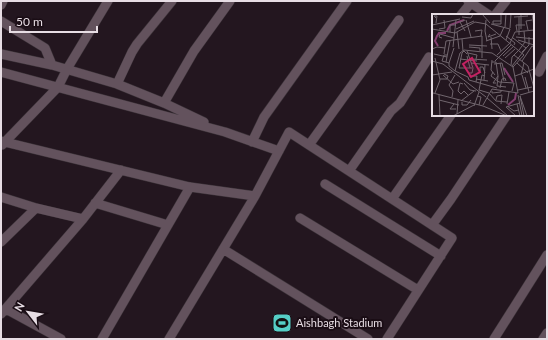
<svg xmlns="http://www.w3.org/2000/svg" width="548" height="340" font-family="Lato,sans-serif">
<rect width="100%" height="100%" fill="#23161f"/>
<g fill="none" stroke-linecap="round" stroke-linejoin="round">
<defs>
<path id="minor" d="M468,1l21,14
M1,5l2,-4
M461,15l10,-12
M495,15l11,-14
M1,21l44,27 7,17
M1,54l51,11 65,19 47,19 40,19
M1,72l224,60 54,19
M539,72l8,-16
M117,84l15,-32 5,-8 35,-43
M164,103l30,-52 36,-50
M1,141l189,46 65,9
M252,142l12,-25 83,-116
M2,145l56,-58 9,-18 41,-68
M309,145l90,-125
M349,171l42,-60 9,-8 29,-46
M325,184l116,72
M1,197l35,11 47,11
M392,199l59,-84
M95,203l73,22
M300,218l118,72
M432,225l19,-26 56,-84
M1,242l35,-34
M223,249l145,90
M6,309l55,30
M1,314l82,-95 38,-49
M102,339l88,-152
M169,339l86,-143 34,-64 163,106 -65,101
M494,339l53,-84
M543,339l4,-6"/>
</defs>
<use href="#minor" stroke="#3c3339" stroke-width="10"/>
<use href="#minor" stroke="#63525d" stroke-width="9"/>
</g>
<defs>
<symbol id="stadium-square" viewBox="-11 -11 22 22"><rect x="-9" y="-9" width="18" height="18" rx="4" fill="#55cec6" stroke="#1a0d15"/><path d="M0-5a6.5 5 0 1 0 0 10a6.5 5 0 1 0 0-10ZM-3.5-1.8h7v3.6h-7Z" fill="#111"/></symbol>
</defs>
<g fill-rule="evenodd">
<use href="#stadium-square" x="271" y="312" width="22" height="22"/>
</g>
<g text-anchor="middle" stroke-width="4" stroke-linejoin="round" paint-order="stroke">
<g font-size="11" fill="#e7dde4" stroke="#1a0d15" text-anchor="start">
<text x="296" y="327">Aishbagh Stadium</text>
</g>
</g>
<g transform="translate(432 14)">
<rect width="102" height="102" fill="#23161f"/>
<path fill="none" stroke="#833e6f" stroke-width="2" d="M15,17l3,-6 14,-5M6,32l-3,-5 2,-5 2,-3h7M72,54l9,14M76,91l7,-6 1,-6"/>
<path fill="none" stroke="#71666e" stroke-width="1" d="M50,0l8,9M100,0l2,12M30,3l9,1 2,-4M82,3l14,-1M4,4l-2,-2h3l-1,7M33,6l-5,2 5,9M34,6l5,17M54,6l-1,11 2,10M69,7h-8v3h8v-10M59,10l19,5 -4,11M0,11l28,-6M73,13l1,-13M78,14l1,-14M0,15l23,4 20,-11 11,2 38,31M7,15l6,-1 -1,-8M24,15l18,-8M89,15v-14M96,16l-2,-9 6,-1M43,17l7,-1 -1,6M85,17l-1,-6h9M18,18v-7h6M25,18l2,17M58,20l-2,3 8,-3M87,21v-18M74,22l9,7 -1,2M59,23l1,12M84,23l18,2M10,24l-3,-1 1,-3 14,4M81,24l13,10M30,25l1,12M86,26l16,5M54,27l14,-5 4,-9M58,30h8l3,7M37,31l18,1M21,33l3,-27M37,33l11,1v3M0,35l5,-2 8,1M87,36l6,-8 -1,-11M35,37l6,17 -1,5h-3M90,38l7,-7v-8M36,39l9,2 -1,4M2,40l13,3M12,40l2,-13 36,-5v22M15,41h-3l-2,6 7,2v3l6,5M65,41l13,-12 5,-11 19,-2M82,41l14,11 6,22M35,42l3,12M71,42l11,-10M3,44l5,22 -5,13M73,44l10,-9M28,45l17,2M38,45l17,1M60,46l-1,10 4,5M0,47l11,3 43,33M63,47l16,-16M90,47l10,-15 2,1M14,48l4,-21M60,48h4l2,14M17,49l5,-15M39,49l18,2M68,49l4,18M85,49l11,10M62,50l8,-1 3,12M79,51l1,-8 6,-6M80,52l15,-19M81,53l11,-12M27,54l3,-15 2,-2 3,3M27,54h13M48,57v-4h3l2,6M61,58l-2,4 8,6 15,1 -2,8M0,61l20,-3M11,61l10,9 6,-2M89,61l3,-12M90,61l4,13M37,62h8l-1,6M53,62l-3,-1 -3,15 10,3 7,8 11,1M83,62l19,-7M93,63l4,15M8,65h7l1,-3 -4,-2M44,65l12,2M52,66l1,-15M32,69l6,7 6,1M64,69h-3l5,-7 -1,10 9,1M31,70l-3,-1 -2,8 3,3 3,-3 4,4M65,74l-28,-8 -1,-3 -13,-6 5,-18 4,-3 28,3 21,14M68,74l2,-9 3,-1 1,3M86,76l14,-3M60,77v2l9,-1v-2M1,79l50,13M7,81l1,21M86,81l4,21M88,81l14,-4M45,82l4,1 -2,8M88,82l7,20M88,82l4,20M20,83l1,-6 -4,-6 6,-10M55,84l21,18M7,86l20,5M64,86l1,-4 5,-1 -1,9M29,87l13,-10M30,88v3h5l4,-5M22,90l-4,5h6M75,90l2,-12M85,90l3,12M51,91l9,-16 26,4 -5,-26M42,92l5,-14M51,92l24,10M75,92l7,5 5,-1M25,100l1,-14M21,102l21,-11M84,102l-10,-9 14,-4"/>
<path fill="#c42262" fill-opacity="0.15" stroke="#c42262" stroke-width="2" d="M40,44l8,14 -9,5 -8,-13z"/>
<rect width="102" height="102" fill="none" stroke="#e7dde4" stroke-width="2"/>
</g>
<rect width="548" height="340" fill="none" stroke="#e7dde4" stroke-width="4"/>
<g transform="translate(28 312) rotate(301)" stroke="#1a0d15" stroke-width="3" paint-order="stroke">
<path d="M0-3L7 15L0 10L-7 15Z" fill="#e7dde4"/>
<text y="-6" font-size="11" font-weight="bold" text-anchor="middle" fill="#e7dde4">N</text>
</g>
<path d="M10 26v6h87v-6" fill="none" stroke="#e7dde4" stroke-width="2"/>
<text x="16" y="26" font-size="12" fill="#e7dde4" stroke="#1a0d15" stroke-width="3" paint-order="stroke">50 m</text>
</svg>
